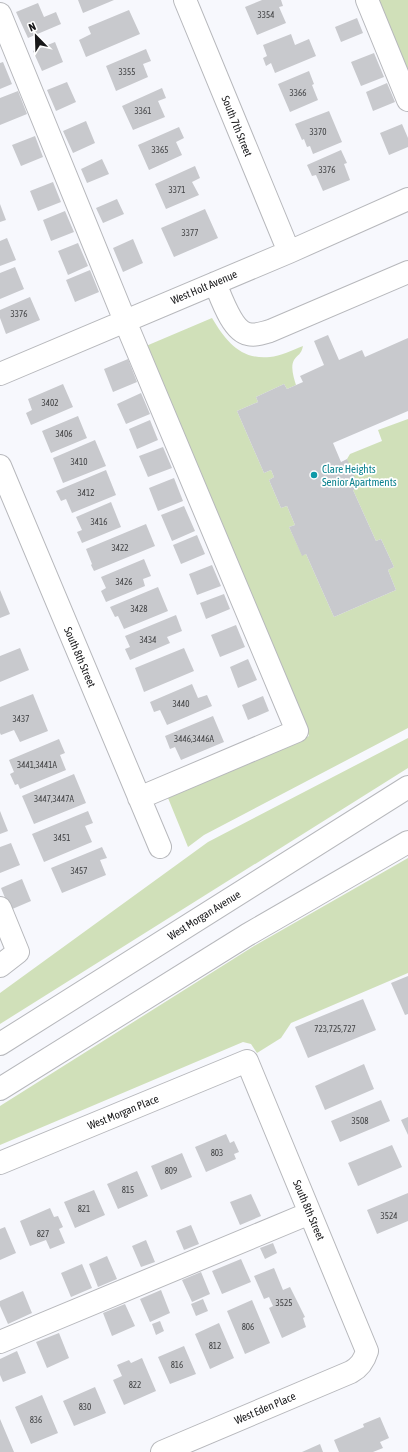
<svg xmlns="http://www.w3.org/2000/svg" width="408" height="1452" font-family="'Asap Condensed',sans-serif">
<rect width="100%" height="100%" fill="#f7f8fd"/>
<path fill="#d0e0b9" d="M379,0h29v70z
M212,318c14,23 28,42 58,39 10,-1 23,-7 33,-11 -2,9 -5,8 -9,14 -4,7 0,18 2,25l-9,4 -3,-5 -28,13 2,5 -21,9 27,62 7,-3 3,7 -5,3 12,28 6,-2 8,19 -6,2 13,28 4,-1 28,63 62,-27 -8,-20 6,-3 -13,-28 -5,2 -23,-51 -6,-31 3,-5 32,-13 -4,-11 30,-11v309l-204,107 -16,12 -20,-49 141,-62 -163,-390z
M408,738v30l-408,256v-31l208,-151z
M408,858v115l-117,50 -10,15 -24,15 -6,-9 -8,-2 -243,103v-39l254,-160z"/>
<path fill="#c8c9cd" d="M78,0h36l-31,13z
M262,0h19l2,6 -4,1 7,16 -29,12 -12,-28z
M38,3l6,14 12,-5 5,12 -33,14 -12,-26z
M129,10l11,24 -54,23 -7,-17 12,-6 -3,-7z
M357,18l6,15 -22,9 -6,-15z
M291,34l4,11 14,-6 7,17 -41,17 -4,-10 -5,3 -3,-8 4,-2 -4,-11z
M55,42l8,20 -21,9 -9,-20z
M146,49l5,12 -8,3 5,13 -32,14 -10,-25z
M374,53l10,24 -23,9 -10,-24z
M3,62l9,22 -12,5v-26z
M309,71l5,13 -2,1 6,15 -28,12 -12,-28z
M67,82l9,20 -20,9 -9,-21z
M387,83l8,19 -22,9 -7,-19z
M162,88l4,10 -8,3 7,16 -32,13 -11,-24z
M18,91l9,23 -27,11v-27z
M329,111l13,31 -29,12 -3,-8 -3,1 -3,-8 -2,1 -7,-16z
M86,121l9,22 -22,10 -10,-22z
M402,124l6,14v9l-19,8 -9,-22z
M179,127l5,11 -8,4 6,13 -33,15 -11,-25z
M35,136l8,21 -22,9 -9,-21z
M341,150l6,13 -3,1 6,16 -27,11 -7,-16 -4,1 -5,-11z
M102,159l7,15 -22,9 -6,-14z
M195,166l5,12 -8,4 7,13 -33,14 -11,-25z
M53,182l8,20 -23,9 -8,-20z
M117,199l7,15 -21,9 -7,-15z
M0,204l6,16 -6,2z
M205,209l13,29 -44,19 -13,-29z
M65,211l9,21 -23,9 -8,-21z
M7,238l9,22 -16,6v-25z
M133,239l10,24 -20,9 -10,-24z
M78,243l10,23 -20,9 -10,-24z
M15,267l9,22 -24,10v-26z
M90,270l9,22 -24,10 -9,-22z
M30,297l10,23 -34,14 -6,-16v-8z
M328,335l11,25 23,-10 3,7 43,-19v73l-75,32 8,19 6,-3 12,28 -6,3 23,51 5,-2 13,28 -6,3 8,20 -62,27 -28,-63 -4,2 -13,-29 6,-2 -8,-19 -6,2 -12,-28 5,-3 -3,-7 -7,3 -27,-62 21,-9 -2,-5 28,-13 3,5 16,-7 -3,-6 24,-11 -10,-24z
M128,359l9,23 -24,10 -9,-23z
M63,384l10,23 -42,18 -5,-12 6,-3 -4,-11z
M141,393l9,21 -24,10 -9,-20z
M78,416l9,22 -36,15 -9,-22z
M150,420l8,20 -21,9 -8,-20z
M95,440l11,26 -43,17 -10,-25z
M163,447l9,21 -24,9 -9,-21z
M106,470l10,25 -44,18 -6,-14 -5,2 -5,-10z
M174,478l9,23 -25,10 -9,-23z
M111,502l10,25 -39,16 -5,-11 5,-2 -6,-13z
M184,506l11,25 -23,10 -11,-26z
M146,524l9,22 -61,25 -3,-6 1,-1 -6,-15z
M197,535l8,19 -24,10 -8,-19z
M144,559l7,17 -8,3 2,7 -39,16 -5,-11 5,-3 -5,-11z
M212,565l9,21 -24,9 -8,-21z
M158,587l10,24 -44,18 -6,-13 -3,1 -5,-10z
M0,590l10,24 -10,4z
M224,594l6,15 -24,10 -6,-16z
M176,615l6,16 -15,6 3,6 -40,17 -5,-11 5,-2 -5,-11z
M236,625l9,22 -25,10 -9,-22z
M20,648l9,22 -29,12v-26z
M184,648l10,23 -50,21 -9,-24z
M248,659l9,21 -19,8 -8,-21z
M192,684l6,14 9,-3 5,11 -45,19 -7,-15 -6,2 -4,-10z
M33,694l15,37 -28,11 -6,-12 -13,5 -1,-2v-26z
M263,696l6,15 -21,9 -6,-15z
M213,716l11,26 -43,18 -6,-13 -5,2 -5,-13z
M59,739l6,14 -5,2 6,15 -46,19 -2,-5 -3,1 -5,-11 4,-2 -5,-12z
M74,774l12,29 -52,21 -12,-28z
M0,811l8,20 -8,3z
M88,811l5,12 -8,3 7,16 -48,20 -12,-28z
M11,843l9,22 -20,8v-26z
M102,847l5,11 -7,2 6,15 -44,18 -11,-25z
M22,879l9,22 -21,9 -9,-22z
M408,976v38l-3,1 -14,-32z
M363,999l13,31 -68,28 -13,-31z
M364,1064l10,25 -49,21 -10,-24z
M381,1100l9,21 -50,21 -9,-21z
M408,1117v18l-7,-15z
M226,1134l4,9 4,-2 5,11 -5,2 2,5 -30,13 -11,-25z
M392,1145l10,22 -44,19 -10,-23z
M182,1153l10,24 -31,13 -10,-24z
M137,1171l11,25 -30,13 -11,-25z
M94,1190l11,25 -30,13 -11,-26z
M408,1193v28l-31,13 -10,-24z
M251,1194l10,22 -21,9 -10,-23z
M50,1208l4,9 4,-1 5,11 -4,2 6,14 -15,6 -4,-9 -16,6 -10,-25z
M191,1225l8,19 -15,6 -8,-19z
M5,1227l11,26 -16,7v-31z
M146,1240l9,22 -14,5 -9,-21z
M273,1243l4,10 -12,6 -5,-11z
M107,1256l10,23 -19,8 -9,-23z
M241,1259l10,23 -29,12 -10,-23z
M82,1264l10,24 -21,9 -10,-24z
M274,1268l9,22 7,-3 15,30 -2,1 3,9 -24,11 -13,-30 4,-2 -4,-9 -5,2 -10,-23z
M201,1272l9,22 -18,8 -10,-22z
M161,1290l9,23 -20,9 -10,-23z
M23,1291l9,22 -24,11 -8,-18v-5z
M203,1299l5,12 -12,5 -5,-12z
M252,1300l18,43 -25,11 -18,-43z
M125,1304l10,22 -23,10 -9,-23z
M160,1321l4,10 -8,4 -4,-11z
M219,1323l15,35 -24,11 -15,-35z
M59,1333l10,25 -22,10 -11,-26z
M184,1346l12,28 -26,10 -12,-27z
M17,1351l9,22 -23,9 -3,-7v-16z
M142,1358l14,33 -32,14 -11,-25 9,-4 -5,-11 12,-5 2,3z
M95,1387l11,26 -32,13 -11,-25z
M42,1395l16,38 -27,11 -16,-37z
M380,1417l9,21 -9,4 3,6 -10,4h-34l-5,-12 30,-13 -1,-3z
M0,1419l14,33h-14z
M320,1444l3,8h-21z"/>
<g fill="none" stroke-linecap="round" stroke-linejoin="round">
<defs>
<path id="minor" d="M185,0l104,252
M367,0l41,100
M0,14l125,307 172,410 -158,67
M215,283c6,14 17,48 33,51 8,2 14,-1 22,-3l138,-59
M0,374l289,-122 119,-53
M0,466l160,381
M0,908l18,44 -18,14
M0,1044l408,-257
M0,1089l247,-154 161,-93
M0,1163l247,-102 120,290c-3,10 -7,16 -16,21l-189,80
M0,1342l310,-129"/>
</defs>
<use href="#minor" stroke="#b7b8bc" stroke-width="24"/>
<use href="#minor" stroke="#fff" stroke-width="22"/>
</g>
<circle fill="#0f9aa8" stroke="#fff" stroke-width="1.5" cx="314" cy="475" r="4"/>
<g text-anchor="middle" stroke-width="3.5" stroke-linejoin="round" paint-order="stroke">
<g font-size="9" fill="#434446">
<text x="266" y="18">3354</text>
<text x="127" y="75">3355</text>
<text x="298" y="96">3366</text>
<text x="143" y="114">3361</text>
<text x="318" y="135">3370</text>
<text x="160" y="153">3365</text>
<text x="327" y="173">3376</text>
<text x="177" y="193">3371</text>
<text x="190" y="236">3377</text>
<text x="19" y="317">3376</text>
<text x="50" y="406">3402</text>
<text x="64" y="437">3406</text>
<text x="79" y="465">3410</text>
<text x="86" y="496">3412</text>
<text x="99" y="525">3416</text>
<text x="120" y="551">3422</text>
<text x="124" y="585">3426</text>
<text x="139" y="612">3428</text>
<text x="148" y="643">3434</text>
<text x="181" y="707">3440</text>
<text x="21" y="722">3437</text>
<text x="194" y="742">3446,3446A</text>
<text x="37" y="768">3441,3441A</text>
<text x="54" y="802">3447,3447A</text>
<text x="62" y="841">3451</text>
<text x="79" y="874">3457</text>
<text x="335" y="1032">723,725,727</text>
<text x="360" y="1124">3508</text>
<text x="217" y="1156">803</text>
<text x="171" y="1174">809</text>
<text x="128" y="1193">815</text>
<text x="84" y="1212">821</text>
<text x="389" y="1219">3524</text>
<text x="43" y="1237">827</text>
<text x="284" y="1306">3525</text>
<text x="248" y="1330">806</text>
<text x="215" y="1349">812</text>
<text x="177" y="1368">816</text>
<text x="135" y="1388">822</text>
<text x="85" y="1410">830</text>
<text x="36" y="1423">836</text>
</g>
<g font-size="11" fill="#171719" stroke="#fff">
<text transform="translate(237 126) rotate(68)" y="4">South 7th Street</text>
<text transform="translate(204 287) rotate(-23)" y="4">West Holt Avenue</text>
<text transform="translate(80 657) rotate(67)" y="4">South 8th Street</text>
<text transform="translate(204 915) rotate(-32)" y="4">West Morgan Avenue</text>
<text transform="translate(123 1112) rotate(-22)" y="4">West Morgan Place</text>
<text transform="translate(309 1210) rotate(67)" y="4">South 8th Street</text>
<text transform="translate(265 1408) rotate(-23)" y="4">West Eden Place</text>
</g>
<g font-size="11" fill="#0d838f" stroke="#fff" text-anchor="start">
<text x="322" y="473">Clare Heights<tspan x="322" dy="13">Senior Apartments</tspan></text>
</g>
</g>
<g transform="translate(36 36) rotate(337)" stroke="#ffffff" stroke-width="3" paint-order="stroke">
<path d="M0-3L7 15L0 10L-7 15Z" fill="#171719"/>
<text y="-6" font-size="11" font-weight="bold" text-anchor="middle" fill="#171719">N</text>
</g>
</svg>
